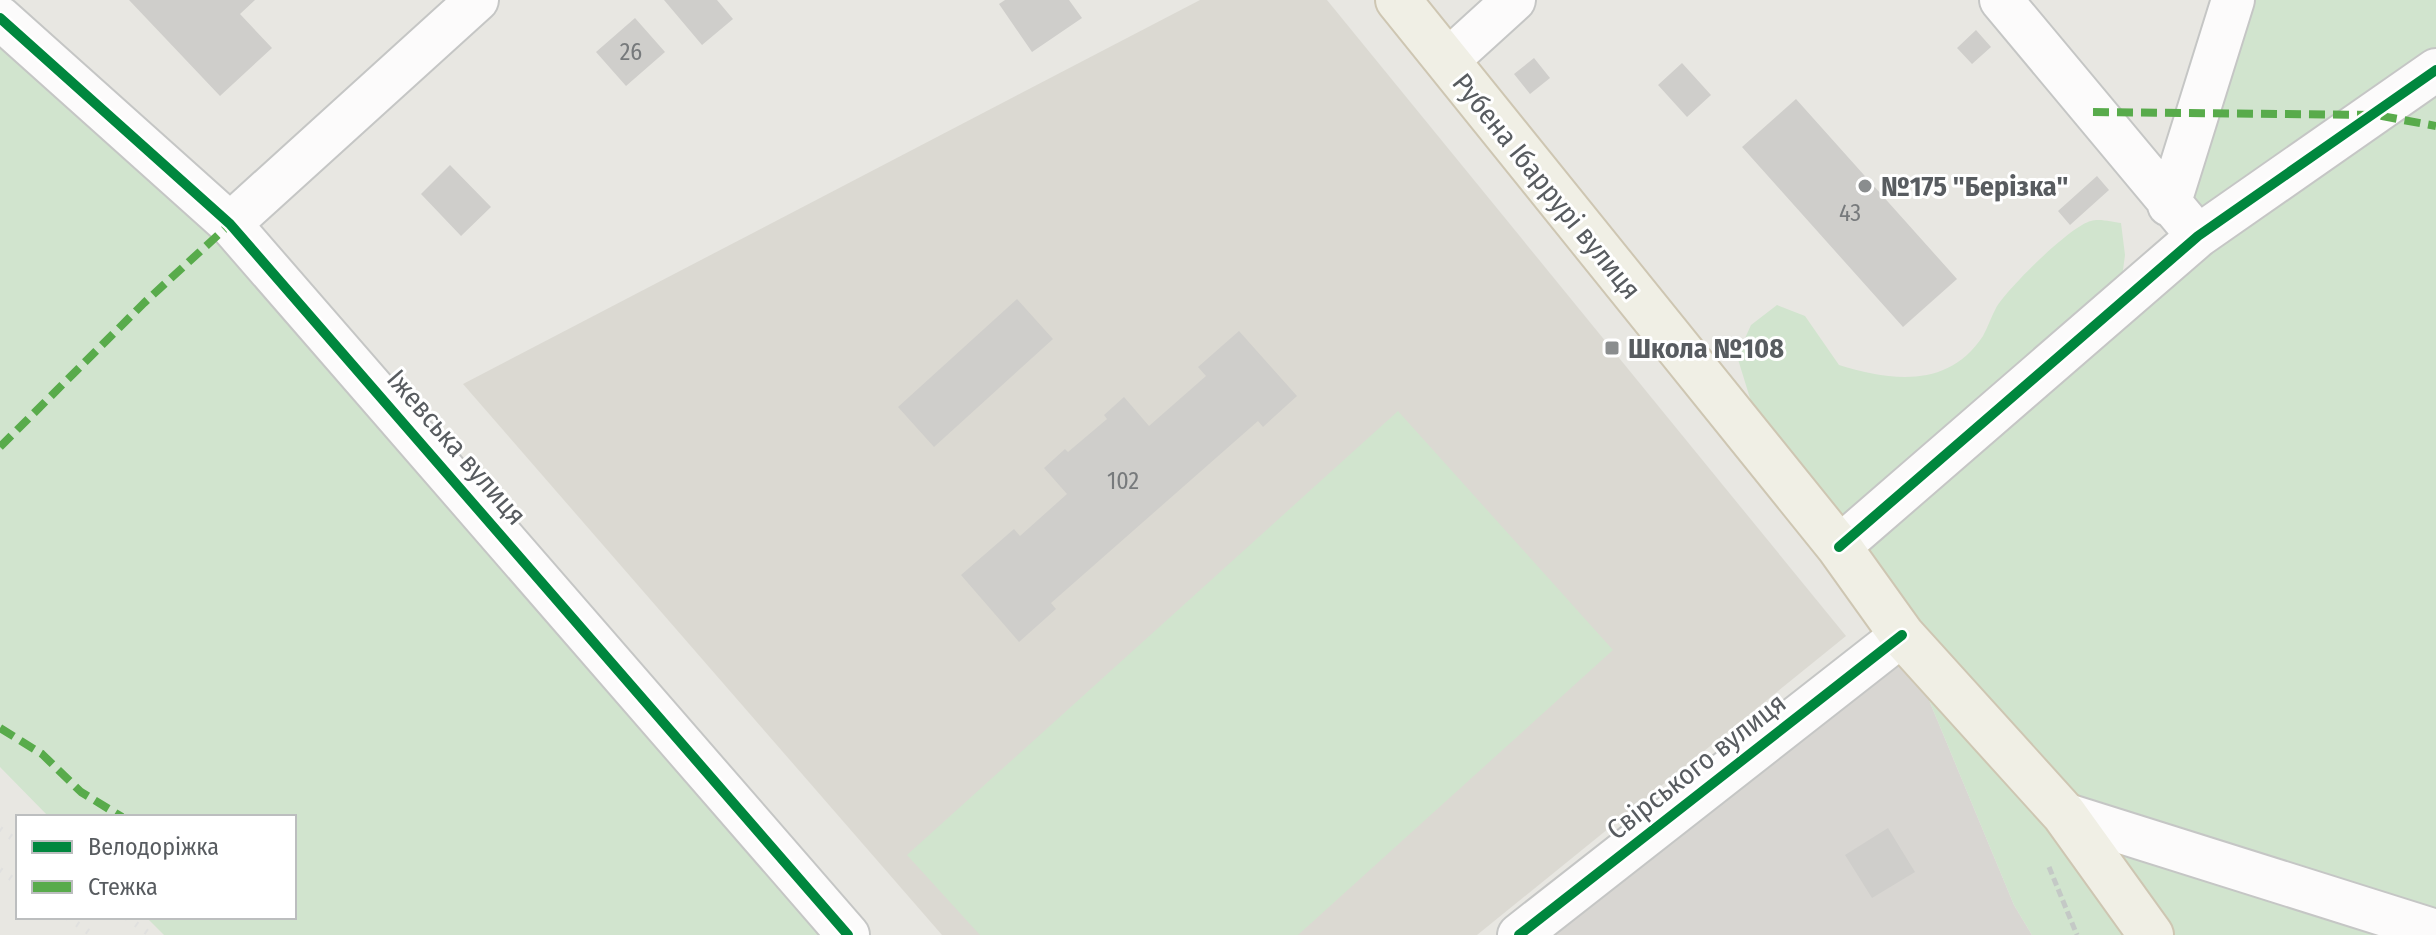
<svg xmlns="http://www.w3.org/2000/svg" width="2436" height="935" font-family="'Fira Sans Condensed',sans-serif">
<rect width="100%" height="100%" fill="#e8e7e2"/>
<path fill="#d8d6d2" d="M1902,635l112,270 18,30h-513z"/>
<path fill="#dbd9d2" d="M1200,0h127l519,636 -369,299h-535l-479,-551z"/>
<path fill="#d1e4ce" d="M2234,0h202v935h-404l-18,-30 -112,-270 -149,-227 -16,-52 14,-31 26,-20 28,11 34,49c52,16 109,24 144,-29 5,-9 8,-19 13,-28 11,-19 74,-82 95,-87 8,-3 22,1 30,2l4,32 -4,30 76,-49 -28,-31z
M0,26l230,198 618,711h-684l-18,-18h148v-100h-245l-49,-50z
M1398,411l215,239 -315,285h-318l-73,-80z"/>
<path fill="#cfcecb" d="M129,0h126l-15,14 32,34 -52,48z
M664,0h53l16,19 -31,26z
M1005,0h64l13,18 -50,34 -33,-48z
M635,18l30,34 -39,34 -30,-34z
M1976,30l15,17 -19,17 -15,-16z
M1534,58l16,20 -20,16 -16,-20z
M1682,63l29,32 -24,22 -29,-32z
M1796,99l161,180 -54,48 -161,-180z
M450,165l41,42 -30,29 -40,-42z
M2097,176l12,14 -39,35 -12,-14z
M1017,299l36,40 -119,108 -36,-40z
M1239,331l58,65 -34,31 -5,-6 -207,182 5,6 -37,33 -58,-67 53,-46 6,7 47,-42 -23,-26 21,-19 3,3 39,-33 -3,-4 20,-18 25,29 57,-50 -8,-9z
M1888,828l27,44 -43,26 -27,-43z"/>
<g fill="none" stroke-linecap="round" stroke-linejoin="round">
<defs>
<path id="minor" d="M2001,0l197,236
M0,18l230,206 618,711
M1447,61l67,-61
M2169,205l64,-205
M230,224l247,-224
M1839,547l359,-311 238,-166
M2064,814l372,117
M1519,935l383,-300"/>
<path id="major" d="M1398,0l441,547 63,88 162,179 87,121"/>
</defs>
<use href="#minor" stroke="#c5c6c5" stroke-width="46"/>
<use href="#major" stroke="#cec6b2" stroke-width="48"/>
<path stroke="#c4c9c6" stroke-width="5" stroke-dasharray="8 4" stroke-linecap="butt" d="M2049,867l28,68"/>
<use href="#minor" stroke="#fcfbfb" stroke-width="42"/>
<use href="#major" stroke="#f0efe5" stroke-width="44"/>
<path stroke="#e0e0df" stroke-width="6" stroke-dasharray="2 10" stroke-linecap="butt" d="M0,829l18,13
M0,870l18,13
M67,917l26,18
M126,917l25,18"/>
<path stroke="#58ab4b" stroke-width="8" stroke-dasharray="16 8" stroke-linecap="butt" d="M2093,112l283,3 60,11
M0,447l144,-144 86,-79
M0,728l42,26 39,38 41,25"/>
<defs>
<path id="cycleway" d="M0,18l230,206 618,711
M1839,547l359,-311 238,-166
M1519,935l383,-300"/>
</defs>
<use href="#cycleway" stroke="#fff" stroke-width="15"/>
<use href="#cycleway" stroke="#00873e" stroke-width="10"/>
</g>
<g fill="#8a8d8e" stroke="#fff" stroke-width="3">
<circle cx="1865" cy="186" r="8"/>
<rect x="1604" y="340" width="16" height="16" rx="4"/>
</g>
<g text-anchor="middle" stroke-width="6" stroke-linejoin="round" paint-order="stroke">
<g font-size="24" fill="#777a7c">
<text x="631" y="60">26</text>
<text x="1850" y="221">43</text>
<text x="1123" y="489">102</text>
</g>
<g font-size="28" fill="#585c60" stroke="#fff">
<text transform="translate(1547 186) rotate(51)" y="10">Рубена Ібаррурі вулиця</text>
<text transform="translate(457 447) rotate(49)" y="10">Іжевська вулиця</text>
<text transform="translate(1696 766) rotate(-38)" y="10">Свірського вулиця</text>
</g>
<g font-size="28" font-weight="bold" fill="#585c60" stroke="#fff" text-anchor="start">
<text x="1881" y="196">№175 "Берізка"</text>
<text x="1628" y="358">Школа №108</text>
</g>
</g>
<rect x="16" y="815" width="280" height="104" fill="#ffffff" stroke="#bcbebf" stroke-width="2"/>
<rect x="32" y="841" width="40" height="12" fill="#00873e" stroke="#bcbebf" stroke-width="2"/>
<text x="88" y="855" font-size="24" fill="#585c60">Велодоріжка</text>
<rect x="32" y="881" width="40" height="12" fill="#58ab4b" stroke="#bcbebf" stroke-width="2"/>
<text x="88" y="895" font-size="24" fill="#585c60">Стежка</text>
</svg>
